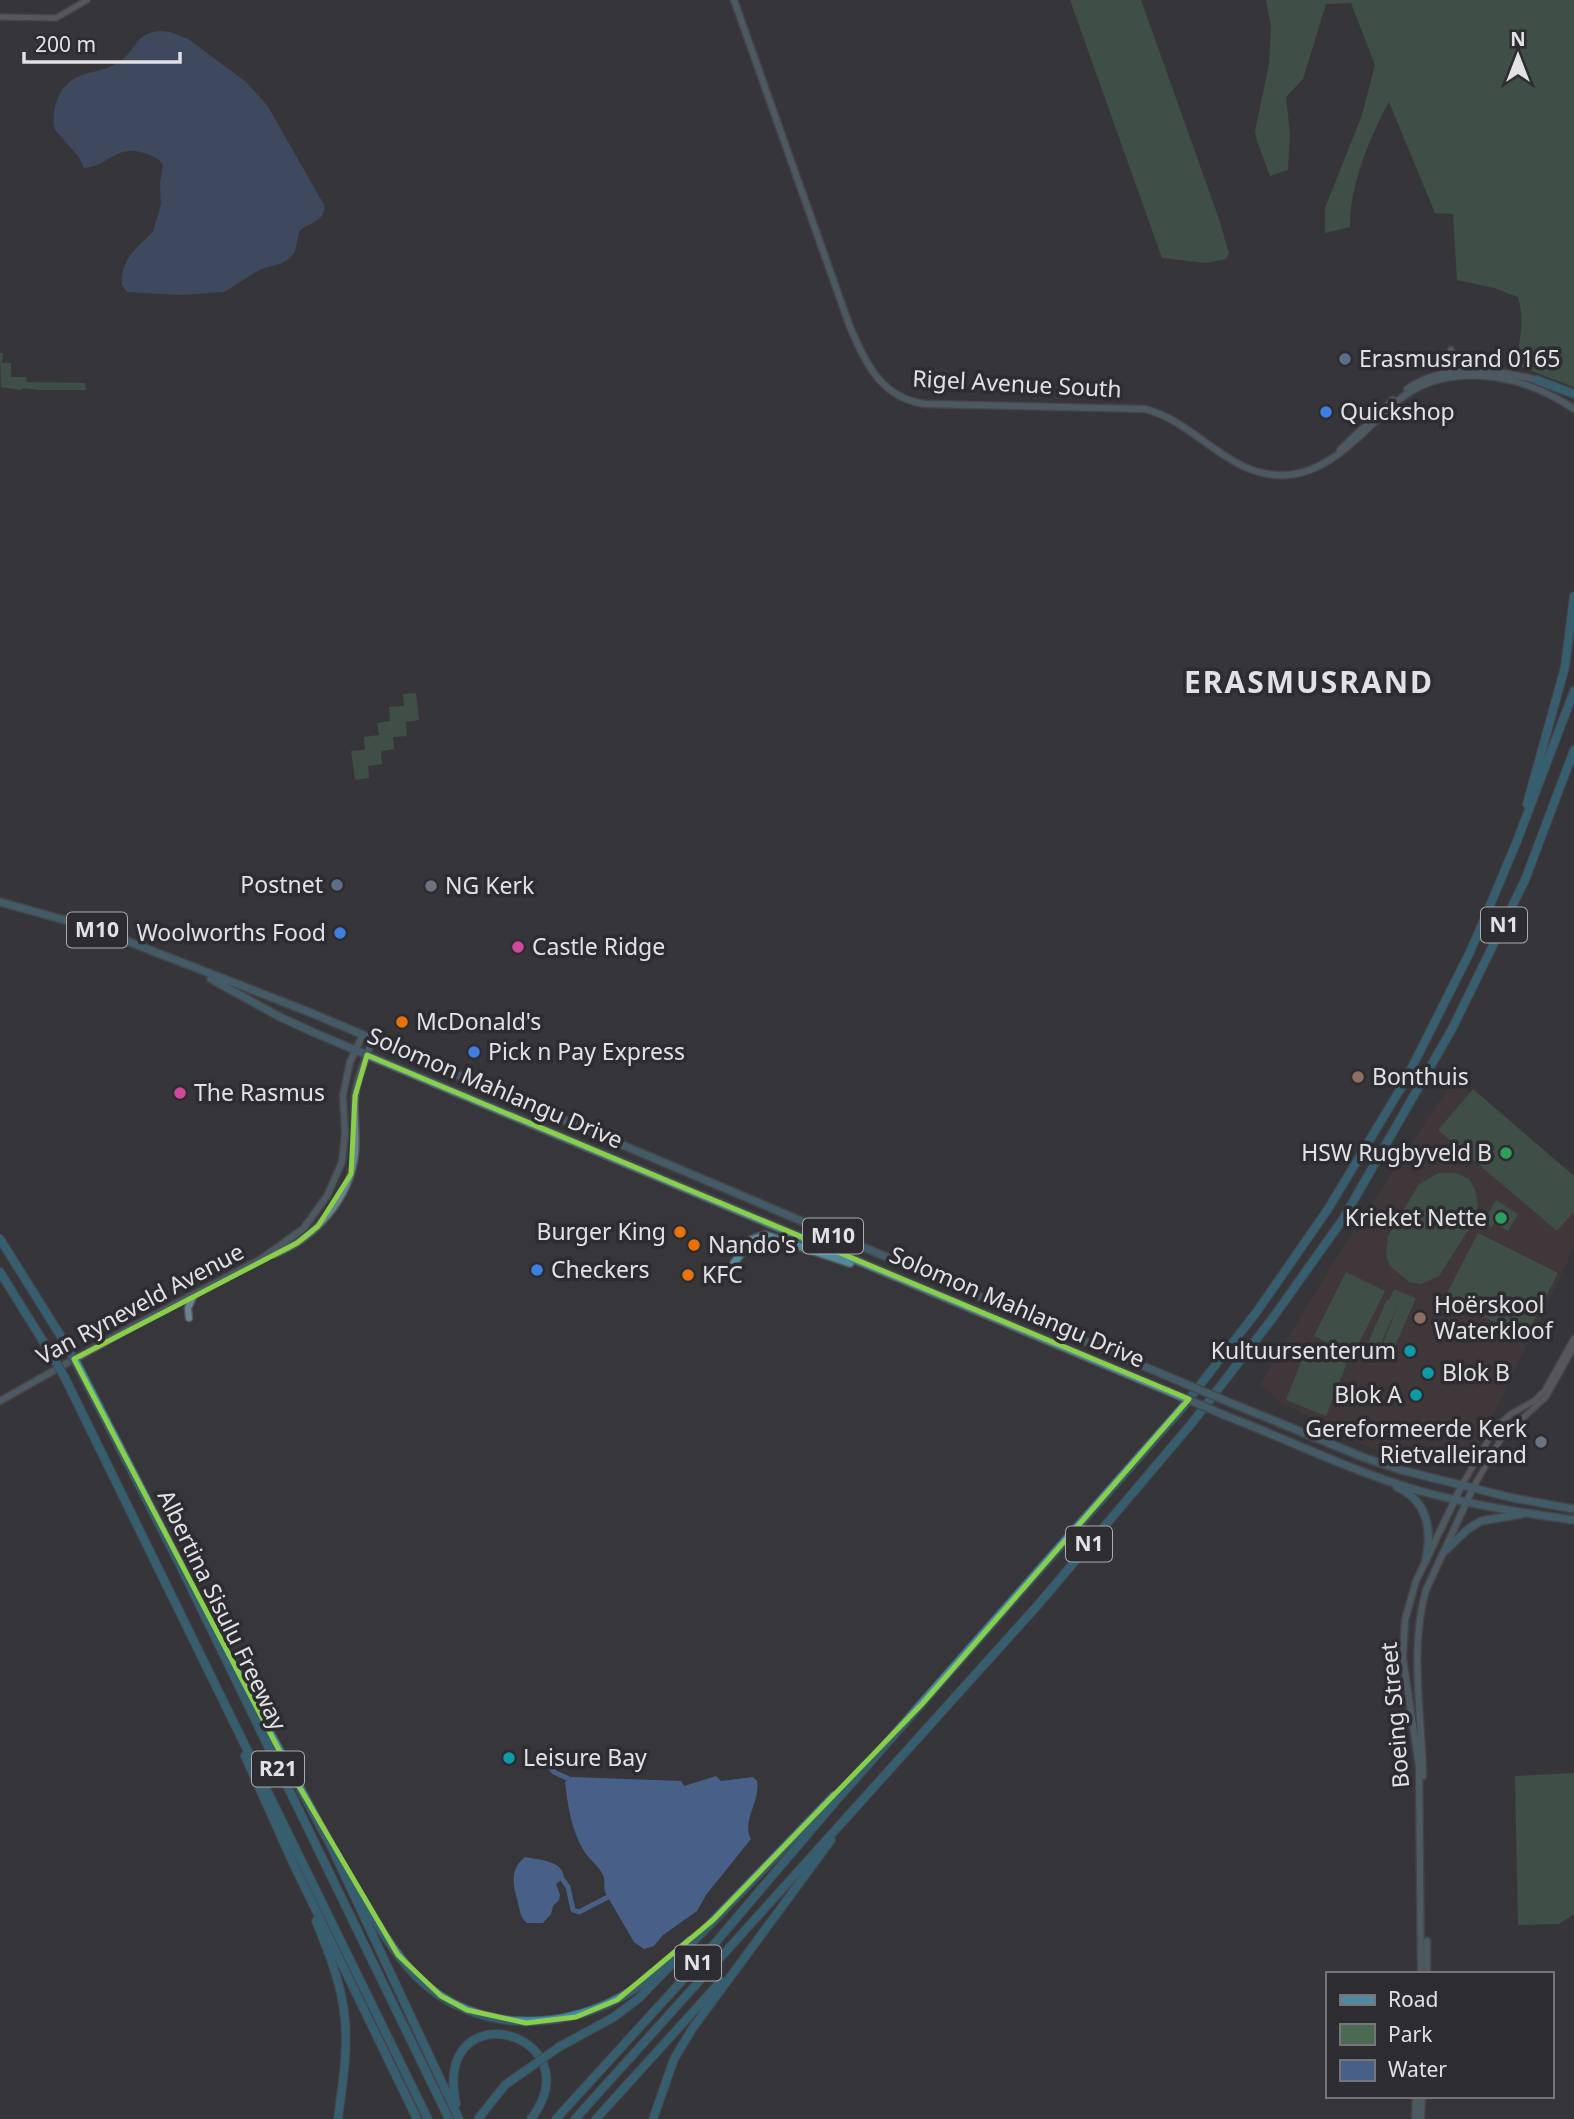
<svg xmlns="http://www.w3.org/2000/svg" width="1574" height="2119" font-family="'Noto Sans',sans-serif">
<rect width="100%" height="100%" fill="#37363b"/>
<path fill="#4d383a" d="M1454,1079l52,45 68,52v72l-101,208 -15,6h-18l-38,-4 -33,-11 -18,-8 -14,-12 -53,-22 -24,-21 80,-132z"/>
<path fill="#4a6a54" d="M1070,0h71l78,219 10,35 -3,5 -20,4 -44,-5z
M1266,0h308v387l-59,-22c5,-24 10,-44 3,-68l-24,-9 -37,-8 -4,-66 -18,-1 -46,-111c-19,34 -40,86 -39,125l-25,6v-25l37,-93 13,-50 -24,-62 -25,1 -23,75 -17,18 4,37 -2,36 -18,6 -13,-35 -2,-10 14,-67 2,-38z
M0,353h3l-1,10h9v14h15l1,5 58,1 1,7h-47l-17,-2 -1,2 -20,-3z
M416,693l3,27 -13,2 1,14 -14,1 1,12 -13,2 1,13 -14,2 1,12 -14,2 -4,-29 14,-1 -1,-13 15,-2 -2,-12 13,-2 -1,-14 15,-1 -1,-12z
M1473,1089l101,87v36l-17,19 -119,-101z
M1439,1173h17l13,6 6,11 3,15 -4,16 -35,55 -18,8 -12,-2 -19,-16 -4,-10 2,-20 31,-52z
M1496,1200l22,14 -10,17 -14,-8 -3,5 -8,-5z
M1478,1233l80,40 -33,65 -80,-41z
M1346,1272l39,19 -32,64 -39,-19z
M1394,1289l22,9 -24,55 -11,-5 18,-45 -20,45 -11,-5 19,-44 2,1z
M1307,1347l40,16 -21,53 -40,-16z
M1574,1773v141l-15,10 -41,1 -3,-149z"/>
<path fill="#486088" d="M159,31l11,1 18,7 58,43 21,23 57,100c2,18 -17,17 -25,27l-4,20 -5,6 -8,5 -21,6 -37,23 -43,3 -54,-3 -5,-7c-2,-26 15,-37 31,-53l8,-28 -1,-21 3,-18c-5,-8 -11,-9 -19,-12 -28,-9 -35,13 -60,15l-5,-11 -24,-27c-3,-12 -1,-21 3,-32 14,-32 40,-20 64,-38 15,-12 13,-26 37,-29z
M716,1776l5,5 32,-4 4,4c4,20 -16,40 -6,58l-45,56 -9,16 -34,24 -9,11 -10,3 -10,-7 -28,-48c-3,-7 -1,-10 -2,-16 -3,-11 -15,-18 -20,-27 -13,-22 -16,-44 -19,-69l7,-5 109,4 3,5z
M525,1857c14,3 38,3 39,21l-8,6 4,11 -1,5 -6,6 -2,8 -8,9h-16c-7,-6 -7,-12 -9,-20 -5,-18 -9,-33 7,-46z"/>
<g fill="none" stroke-linecap="round" stroke-linejoin="round">
<path stroke="#486088" stroke-width="5" d="M548,1765l6,7 15,7
M563,1880l5,7 5,23 6,2 29,-15"/>
<defs>
<path id="tertiary" d="M0,17l56,1 31,-18
M1462,1485l34,-58 15,-13 23,-13 11,-11 29,-52
M1473,1488l29,-51 44,-40 28,-50"/>
<path id="secondary" d="M734,0l116,327c16,37 32,72 76,77l219,5c52,13 84,70 142,66 45,-3 77,-45 108,-72 51,-45 128,-29 179,6
M1451,350l5,13 11,6
M1407,389c38,-26 88,-20 130,-9
M1340,450l53,-50
M274,1254c41,-16 76,-55 81,-100 2,-20 -2,-40 0,-59 2,-20 12,-38 18,-57
M189,1318l-1,-10 5,-11
M0,1401l124,-70 137,-72 42,-30 24,-33 15,-34 3,-28 -2,-39 7,-33 13,-28
M1423,1776c-1,-61 -14,-127 3,-186l47,-102
M1427,1941v33
M1421,1974l-2,-208 -16,-108 2,-38 11,-39 46,-96
M1415,2119l1,-23
M1421,2119l1,-23"/>
<path id="primary" d="M0,902l72,20 42,14 195,76 865,367
M211,979l69,38 35,16 853,358
M734,1263l17,-23 14,-5 85,28
M1231,1403l134,55 36,12 112,28 61,11
M1224,1415c65,25 129,57 196,76 51,14 102,22 154,29
M1397,1487c31,14 35,43 29,73
M1445,1551l23,-22 13,-8 41,-7"/>
<path id="motorway" d="M1537,380l37,14
M1527,804l38,-137 9,-71
M0,1239l67,107
M0,1272l51,82
M80,1370l99,193 270,556
M65,1378l363,741
M233,1665l96,177 130,277
M245,1756l48,107 124,256
M356,1888c18,31 35,62 60,88 58,59 151,57 217,14 20,-14 38,-33 57,-49
M316,1921c13,32 26,64 29,99 3,33 -3,67 -7,99
M559,2047l55,-30 25,-19 195,-202
M456,2104c-24,-116 140,-71 75,15
M556,2119l143,-157 136,-160 348,-395 75,-97 70,-101 76,-126 66,-131 16,-37 31,-74 57,-150
M575,2119l462,-513 155,-183 80,-104 71,-100 109,-190 73,-149 49,-130
M596,2119l125,-138
M653,2119l21,-60 18,-30 139,-189"/>
</defs>
<use href="#tertiary" stroke="#555459" stroke-width="8"/>
<use href="#secondary" stroke="#555459" stroke-width="9"/>
<use href="#primary" stroke="#555459" stroke-width="10"/>
<use href="#motorway" stroke="#555459" stroke-width="10"/>
<use href="#tertiary" stroke="#7f7e84" stroke-width="5"/>
<use href="#secondary" stroke="#698391" stroke-width="6"/>
<use href="#primary" stroke="#53889e" stroke-width="7"/>
<use href="#motorway" stroke="#368eaf" stroke-width="8"/>
<defs>
<path id="primary-bridge" d="M1174,1379l57,24
M1168,1391l56,24"/>
<path id="motorway-bridge" d="M67,1346l13,24
M51,1354l14,24
M478,2119l27,-34 54,-38"/>
</defs>
<use href="#primary-bridge" stroke="#555459" stroke-width="10" stroke-linecap="butt"/>
<use href="#motorway-bridge" stroke="#555459" stroke-width="10" stroke-linecap="butt"/>
<use href="#primary-bridge" stroke="#53889e" stroke-width="7"/>
<use href="#motorway-bridge" stroke="#368eaf" stroke-width="8"/>
</g>
<path d="M0 0H1574V2119H0ZM367,1055l822,344 -267,305 -209,216 -96,80 -41,17 -50,6 -59,-13 -26,-14 -43,-41 -108,-184 -216,-412 223,-116 21,-17 33,-52 4,-78z" fill="#37363b" fill-opacity=".55" fill-rule="evenodd"/>
<path fill="none" stroke="#89cf49" stroke-width="5" stroke-linejoin="round" d="M367,1055l822,344 -267,305 -209,216 -96,80 -41,17 -50,6 -59,-13 -26,-14 -43,-41 -108,-184 -216,-412 223,-116 21,-17 33,-52 4,-78z"/>
<g fill="#5c6f8a" stroke="#2d2c31" stroke-width="2.5">
<circle cx="1345" cy="359" r="7"/>
<circle cx="337" cy="885" r="7"/>
</g>
<g fill="#3f7fe0" stroke="#2d2c31" stroke-width="2.5">
<circle cx="1326" cy="412" r="7"/>
<circle cx="340" cy="933" r="7"/>
<circle cx="474" cy="1052" r="7"/>
<circle cx="537" cy="1270" r="7"/>
</g>
<g fill="#6b7280" stroke="#2d2c31" stroke-width="2.5">
<circle cx="431" cy="886" r="7"/>
<circle cx="1541" cy="1442" r="7"/>
</g>
<g fill="#d1479c" stroke="#2d2c31" stroke-width="2.5">
<circle cx="518" cy="947" r="7"/>
<circle cx="180" cy="1093" r="7"/>
</g>
<g fill="#e8710a" stroke="#2d2c31" stroke-width="2.5">
<circle cx="402" cy="1022" r="7"/>
<circle cx="680" cy="1232" r="7"/>
<circle cx="694" cy="1245" r="7"/>
<circle cx="688" cy="1275" r="7"/>
</g>
<g fill="#8d6e63" stroke="#2d2c31" stroke-width="2.5">
<circle cx="1358" cy="1077" r="7"/>
<circle cx="1420" cy="1318" r="7"/>
</g>
<g fill="#2e9e5b" stroke="#2d2c31" stroke-width="2.5">
<circle cx="1506" cy="1153" r="7"/>
<circle cx="1501" cy="1218" r="7"/>
</g>
<g fill="#0f9aa8" stroke="#2d2c31" stroke-width="2.5">
<circle cx="1410" cy="1351" r="7"/>
<circle cx="1428" cy="1373" r="7"/>
<circle cx="1416" cy="1395" r="7"/>
<circle cx="509" cy="1758" r="7"/>
</g>
<g text-anchor="middle" stroke-width="7" stroke-linejoin="round" paint-order="stroke">
<g fill="#2d2c31" stroke="#acabaf" stroke-width="2">
<rect x="1481" y="907.5" width="46" height="35" rx="5"/>
<rect x="67" y="912.5" width="60" height="35" rx="5"/>
<rect x="803" y="1218.5" width="60" height="35" rx="5"/>
<rect x="1066" y="1526.5" width="46" height="35" rx="5"/>
<rect x="252" y="1751.5" width="52" height="35" rx="5"/>
<rect x="675" y="1945.5" width="46" height="35" rx="5"/>
</g>
<g font-size="21" font-weight="bold" fill="#e2e1e5">
<text x="1504" y="932">N1</text>
<text x="97" y="937">M10</text>
<text x="833" y="1243">M10</text>
<text x="1089" y="1551">N1</text>
<text x="278" y="1776">R21</text>
<text x="698" y="1970">N1</text>
</g>
<g font-size="23" fill="#e2e1e5" stroke="#2d2c31" text-anchor="start">
<text x="1359" y="367">Erasmusrand 0165</text>
<text x="1340" y="420">Quickshop</text>
<text x="323" y="893" text-anchor="end">Postnet</text>
<text x="445" y="894">NG Kerk</text>
<text x="326" y="941" text-anchor="end">Woolworths Food</text>
<text x="532" y="955">Castle Ridge</text>
<text x="416" y="1030">McDonald's</text>
<text x="488" y="1060">Pick n Pay Express</text>
<text x="1372" y="1085">Bonthuis</text>
<text x="194" y="1101">The Rasmus</text>
<text x="1492" y="1161" text-anchor="end">HSW Rugbyveld B</text>
<text x="1487" y="1226" text-anchor="end">Krieket Nette</text>
<text x="666" y="1240" text-anchor="end">Burger King</text>
<text x="708" y="1253">Nando's</text>
<text x="551" y="1278">Checkers</text>
<text x="702" y="1283">KFC</text>
<text x="1434" y="1313">Hoërskool<tspan x="1434" dy="26">Waterkloof</tspan></text>
<text x="1396" y="1359" text-anchor="end">Kultuursenterum</text>
<text x="1442" y="1381">Blok B</text>
<text x="1402" y="1403" text-anchor="end">Blok A</text>
<text x="1527" y="1437" text-anchor="end">Gereformeerde Kerk<tspan x="1527" dy="26">Rietvalleirand</tspan></text>
<text x="523" y="1766">Leisure Bay</text>
</g>
<g font-size="23" fill="#e2e1e5" stroke="#2d2c31">
<text transform="translate(1017 384) rotate(3)" y="8">Rigel Avenue South</text>
<text transform="translate(495 1088) rotate(23)" y="8">Solomon Mahlangu Drive</text>
<text transform="translate(140 1304) rotate(-28)" y="8">Van Ryneveld Avenue</text>
<text transform="translate(1017 1307) rotate(23)" y="8">Solomon Mahlangu Drive</text>
<text transform="translate(222 1610) rotate(64)" y="8">Albertina Sisulu Freeway</text>
<text transform="translate(1395 1715) rotate(-95)" y="8">Boeing Street</text>
</g>
<g font-size="30" font-weight="bold" letter-spacing="2" fill="#e2e1e5" stroke="#2d2c31">
<text x="1309" y="693">ERASMUSRAND</text>
</g>
</g>
<rect x="1326" y="1972" width="228" height="126" fill="#2d2c31" stroke="#757479" stroke-width="2"/>
<rect x="1340" y="1995" width="35" height="10" fill="#53889e" stroke="#757479" stroke-width="2"/>
<text x="1388" y="2007" font-size="21" fill="#e2e1e5">Road</text>
<rect x="1340" y="2024" width="35" height="21" fill="#4a6a54" stroke="#757479" stroke-width="2"/>
<text x="1388" y="2042" font-size="21" fill="#e2e1e5">Park</text>
<rect x="1340" y="2060" width="35" height="21" fill="#486088" stroke="#757479" stroke-width="2"/>
<text x="1388" y="2077" font-size="21" fill="#e2e1e5">Water</text>
<g transform="translate(1518 56)" stroke="#2d2c31" stroke-width="5" paint-order="stroke">
<path d="M0-5L12 26L0 18L-12 26Z" fill="#e2e1e5"/>
<text y="-10" font-size="19" font-weight="bold" text-anchor="middle" fill="#e2e1e5">N</text>
</g>
<path d="M24 52v10h156v-10" fill="none" stroke="#e2e1e5" stroke-width="3.5"/>
<text x="35" y="52" font-size="21" fill="#e2e1e5" stroke="#2d2c31" stroke-width="5" paint-order="stroke">200 m</text>
</svg>
